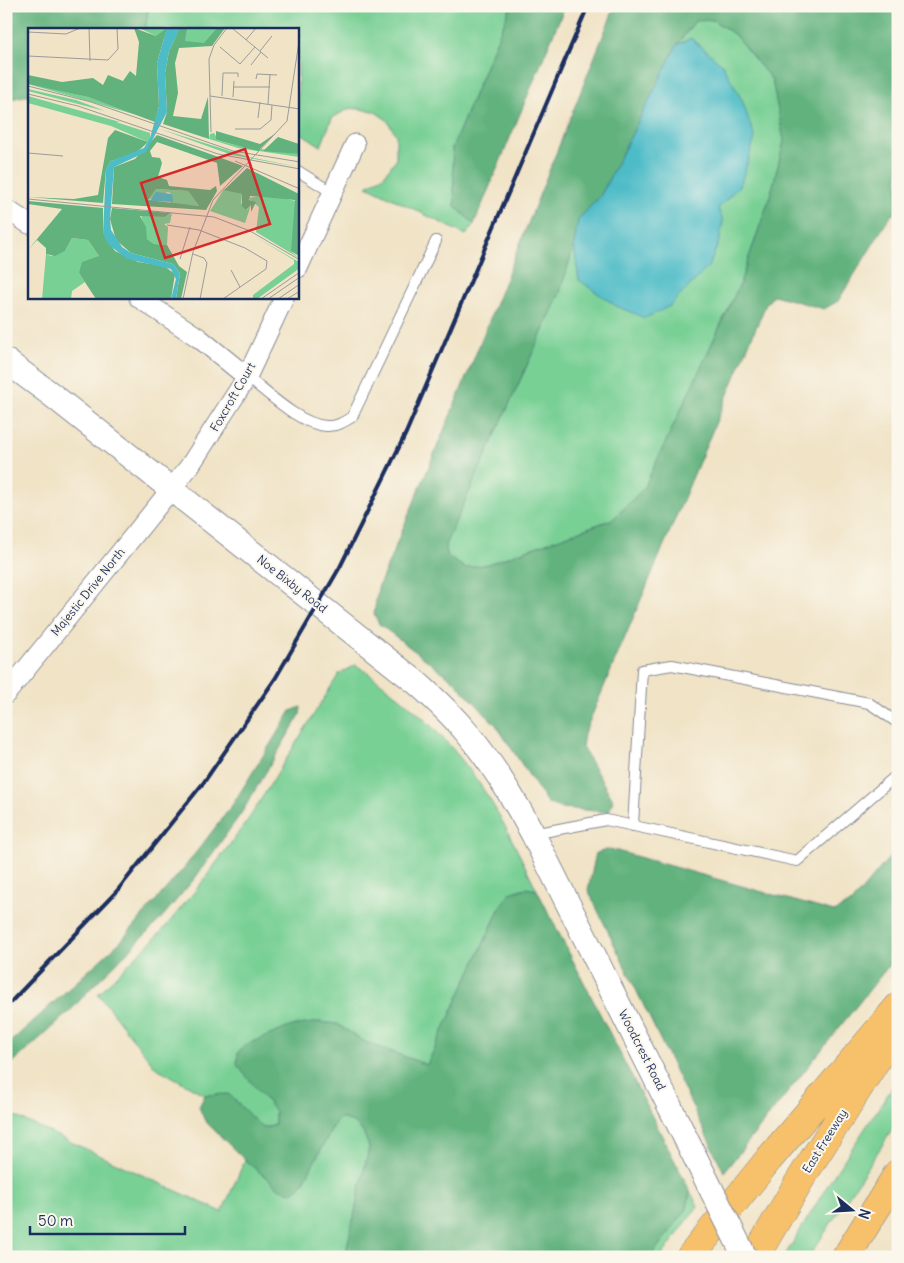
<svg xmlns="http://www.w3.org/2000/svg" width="904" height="1263" font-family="Delius,sans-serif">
<rect width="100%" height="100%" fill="#fbf7ec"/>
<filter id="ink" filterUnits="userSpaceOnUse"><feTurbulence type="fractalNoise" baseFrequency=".02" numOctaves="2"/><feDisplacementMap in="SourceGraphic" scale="10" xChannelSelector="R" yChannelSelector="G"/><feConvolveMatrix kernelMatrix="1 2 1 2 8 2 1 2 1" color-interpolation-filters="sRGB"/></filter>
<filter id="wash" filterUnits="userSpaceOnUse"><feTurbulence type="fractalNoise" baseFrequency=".0096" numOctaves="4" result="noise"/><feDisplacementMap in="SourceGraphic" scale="20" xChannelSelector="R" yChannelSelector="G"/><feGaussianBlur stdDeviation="1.12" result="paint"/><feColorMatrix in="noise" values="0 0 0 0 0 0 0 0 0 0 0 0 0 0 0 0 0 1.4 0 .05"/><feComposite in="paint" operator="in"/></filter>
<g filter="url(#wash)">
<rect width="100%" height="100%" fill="#f0e3c6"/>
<path fill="#79d095" stroke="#4a807a" d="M149,6h362l-59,142 3,58 19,18 -8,11 -99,-49 17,-10 12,-17v-24l-9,-15 -13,-9 -24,-3 -18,10 -11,28 -23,-15v-102h-153z
M713,20l21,14 38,46 13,61 -15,56 -31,89 -95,202 -31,31 -125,45 -23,4 -17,-11 -3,-12 114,-250 15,-49 5,34 130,-14 11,-27 3,-19 -5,-11 23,-26 -50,-145 -14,7 18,-24z
M356,665c48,32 92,72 125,121 22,32 38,69 56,104 -21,-5 -27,4 -38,20l-72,155 -64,-24 -26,-17 -19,-2 -51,79 8,10v13l-5,3h-9l-32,-32h-24l-50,-28 -57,-73 64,-63 38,-46 50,-68 89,-143z
M898,1079v42l-89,136h-25l48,-79z
M6,1112l216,100 23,-52 35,29 22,-4 33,-62 5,-5c19,5 24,12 29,30l-24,109h-339z
M690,1191l8,15 -37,51h-11l37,-48z"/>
<path fill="#62b27e" stroke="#3e706e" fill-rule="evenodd" d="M6,6h143l-4,23h-116v66l-23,5z
M511,6h54l-91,218 -19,-18 -3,-58z
M615,6h283v206l-7,3 -53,86 -14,8 -50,-14 -8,9 -182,430 -2,13 31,53 -4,12 -48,-4 -13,-4 -52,-79 -42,-44 -75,-57 -5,-10 4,-26 95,-227zM713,20l21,14 38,46 12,61 -14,56 -31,89 -95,202 -31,31 -125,45 -23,4 -17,-11 -3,-12 114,-250 15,-49 4,-26 23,-25 76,-150 18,-24z
M301,707l-1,8 -58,97 -47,66 -37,44 -67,66 -20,22 -65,59v-23l114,-104 64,-74 47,-61 60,-96z
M898,847v107l-174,218 -136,-282 8,-37 14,-4 224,63 18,-10z
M527,888l10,2 153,301 -3,18 -37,48h-305l24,-109c-5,-18 -10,-25 -29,-30l-5,5 -33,62 -10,7 -12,-3 -35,-29 -40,-39 -6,-14 6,-12 24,-1 32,33h9l5,-3v-13l-38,-46 1,-13 9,-8 45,-18 26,-4 19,2 26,17 64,24 72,-155 11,-17z"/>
<path fill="#4ebcc7" stroke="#347692" d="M691,38l31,26 20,36 13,38 -14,45 -23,26 5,11 -3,19 -11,27 -39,40 -25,12 -29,-12 -37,-26 -5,-34 4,-26 23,-25 76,-150z"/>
</g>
<g filter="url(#ink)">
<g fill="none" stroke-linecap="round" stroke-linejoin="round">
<defs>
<path id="service" d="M298,171l35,22
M247,377c21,16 52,47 79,49 10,1 18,-4 26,-9l84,-176
M633,826l9,-156 30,-5 197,38 29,20
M533,834l73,-14 191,41 101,-87"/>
<path id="minor" d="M6,209l23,15
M298,268l57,-124
M139,298l60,40 48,39
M6,694l183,-227 58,-90 37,-79"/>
<path id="tertiary" d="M6,361l46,34 365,288c18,16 35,32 50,50 26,31 46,65 66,101l137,273"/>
<path id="motorway" d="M690,1257l79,-98 129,-152
M755,1257l45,-77 91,-143
M846,1257l52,-84"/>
</defs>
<use href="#service" stroke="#868992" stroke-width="12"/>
<use href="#minor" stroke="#868992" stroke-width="21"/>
<use href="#tertiary" stroke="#868992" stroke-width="26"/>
<use href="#motorway" stroke="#868992" stroke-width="29"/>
<use href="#service" stroke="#fff" stroke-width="10"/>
<use href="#minor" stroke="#fff" stroke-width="19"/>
<use href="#tertiary" stroke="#fff" stroke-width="24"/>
<use href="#motorway" stroke="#f6c16b" stroke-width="28"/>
<path stroke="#1b2f5e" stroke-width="4" d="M6,1007l111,-116 87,-109 71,-103 65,-112 66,-134 182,-427"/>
<defs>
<path id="tertiary-bridge" d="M670,1107l75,150"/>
</defs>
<use href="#tertiary-bridge" stroke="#868992" stroke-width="26" stroke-linecap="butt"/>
<use href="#tertiary-bridge" stroke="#fff" stroke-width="24"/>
</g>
</g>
<g text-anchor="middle" stroke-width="4" stroke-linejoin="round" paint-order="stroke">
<g font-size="12" fill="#1b2f5e" stroke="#fbf7ec">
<text transform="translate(233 397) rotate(-60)" y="4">Foxcroft Court</text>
<text transform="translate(292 584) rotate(38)" y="4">Noe Bixby Road</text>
<text transform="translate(88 592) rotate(-51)" y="4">Majestic Drive North</text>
<text transform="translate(642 1050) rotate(63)" y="4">Woodcrest Road</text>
<text transform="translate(825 1141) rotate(-58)" y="4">East Freeway</text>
</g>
</g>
<g transform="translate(28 28)">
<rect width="271" height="271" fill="#f0e3c6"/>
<path d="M111,0h84l-13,18 -54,-10zM0,56l22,4 38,9 63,22zM0,61l48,11 29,11 -77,-20zM0,68l92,26h-4l34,11v5l-2,4 -37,-16 -83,-23zM132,101l89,28 50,10 -67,-12zM186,105l5,8 20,5 60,8v3l-61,-9 -29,-9 1,-5zM127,161l33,2 11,15 -29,-2 2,-10 -4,-2 -20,8zM196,161l18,5 -1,9 6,7 4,-5 -6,18 -35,-12zM239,167l29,6 -4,51 7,6 -43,-26 3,-25 -11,-9zM144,185l-2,10 -6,1 4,3 -1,18 -13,-1 -7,-5 -6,-24 24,2zM226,208l45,26 1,6 -43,31h-4v-4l41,-31v-4zM44,210l16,2 11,16 -20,17 6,9 -13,9 -1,8h-29l4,-45 5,2 14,-5z" fill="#79d095"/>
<path d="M106,0l22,8 11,-8 -10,35 2,43 -4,16 -67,-25 -60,-13v-9l34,7 31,-4 10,7 5,-10 15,6 7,-10 6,5 3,-34zM152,0h7l-2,13 19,2 13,-15h8l-13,18 -33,2 -4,15 3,30 -5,23 28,3 7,-22 1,42 -46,-15 4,-12 -2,-39 4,-22zM87,102l33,12 -12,11 -25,8 -5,8 -3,34 -75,-6 46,2 24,-4 10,-57zM188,103l44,13 16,-11 -18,18 -38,-10 -4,-2zM129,107l56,20 30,11 -23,20 -3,-23 -60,-21 -7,9 2,6 8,1 2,5 -4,14 9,3 2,6 41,4 6,-4 1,5 -11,19 -94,-6 2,-37 21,-8zM128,161l32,2 11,15 -51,-6zM250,109l21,7v10l-36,-3zM219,140l52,26v62l-8,-5 4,-51 -45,-4 -1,4 7,2 -5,10v-7l-5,5 -4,-4v-12l-18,-4zM0,173l75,7v25l12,18 23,11 26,4 11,8 -4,25h-75l-17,-26 3,-11 17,-6 -11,-16 -16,-2 -7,13 -10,5 -9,-2v-6l-9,-8 -9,10 34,-41 -34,-5zM84,180l59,5 -6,4 -25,-1 6,11 1,12 7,5 13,1 12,21 8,6 -6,27h-5l4,-26 -7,-9 -42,-11 -15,-13 -6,-21z" fill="#62b27e" fill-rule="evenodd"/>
<path d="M139,0h13l-11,23 -4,22 2,39 -21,40 -32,15 -4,52 1,11 11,17 9,6 42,11 7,9 -4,26h-5l5,-20 -5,-10 -44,-10 -19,-15 -5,-11 3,-64 5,-8 33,-13 6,-10 9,-32 -2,-43zM128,164l16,2 1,8 -23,-1z" fill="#4ebcc7"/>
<path fill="none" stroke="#9b9b9c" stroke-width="1" d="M61,0l1,33M204,0l36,30M0,4l38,2 14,-6M218,12l10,-12M192,19l20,17 15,-17M232,23l12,-15M0,28l80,4 10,-11 -1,-21M223,37l10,-13M228,51l1,-5 20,1M0,58l63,16 142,49 67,11M205,59h37M0,66l50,12 140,48 82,15M182,68l90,13M194,68l1,-23h15v4M205,69l1,-16M240,76l2,-30M230,90l2,-16M207,101h25l11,-9 1,-15M183,104l-2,-73 5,-14 13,-17M0,125l35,3M207,133l65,28M0,171l186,18 36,14 50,29M139,197l32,5 46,18 22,13 -1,8 -43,30M165,226l11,4 3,5 -7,36M152,231l10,-32M203,242l9,17M155,271l10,-47 20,-52 74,-79 13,-86M233,271l39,-27M240,271l32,-22M250,271l22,-15M259,271l13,-8"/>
<path fill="#d62828" fill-opacity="0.15" stroke="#d62828" stroke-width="2.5" d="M217,121l25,75 -105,34 -24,-75z"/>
<rect width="271" height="271" fill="none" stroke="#1b2f5e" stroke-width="2.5"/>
</g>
<rect width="904" height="1263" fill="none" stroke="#fbf7ec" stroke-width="25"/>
<g transform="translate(852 1210) rotate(108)" stroke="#fbf7ec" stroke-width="4" paint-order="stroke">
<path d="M0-4L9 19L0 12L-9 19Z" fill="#1b2f5e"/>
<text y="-8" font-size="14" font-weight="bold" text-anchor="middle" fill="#1b2f5e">N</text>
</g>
<path d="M30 1226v8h155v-8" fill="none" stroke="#1b2f5e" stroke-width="2.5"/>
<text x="38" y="1226" font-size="15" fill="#1b2f5e" stroke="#fbf7ec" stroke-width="4" paint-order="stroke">50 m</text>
</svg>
